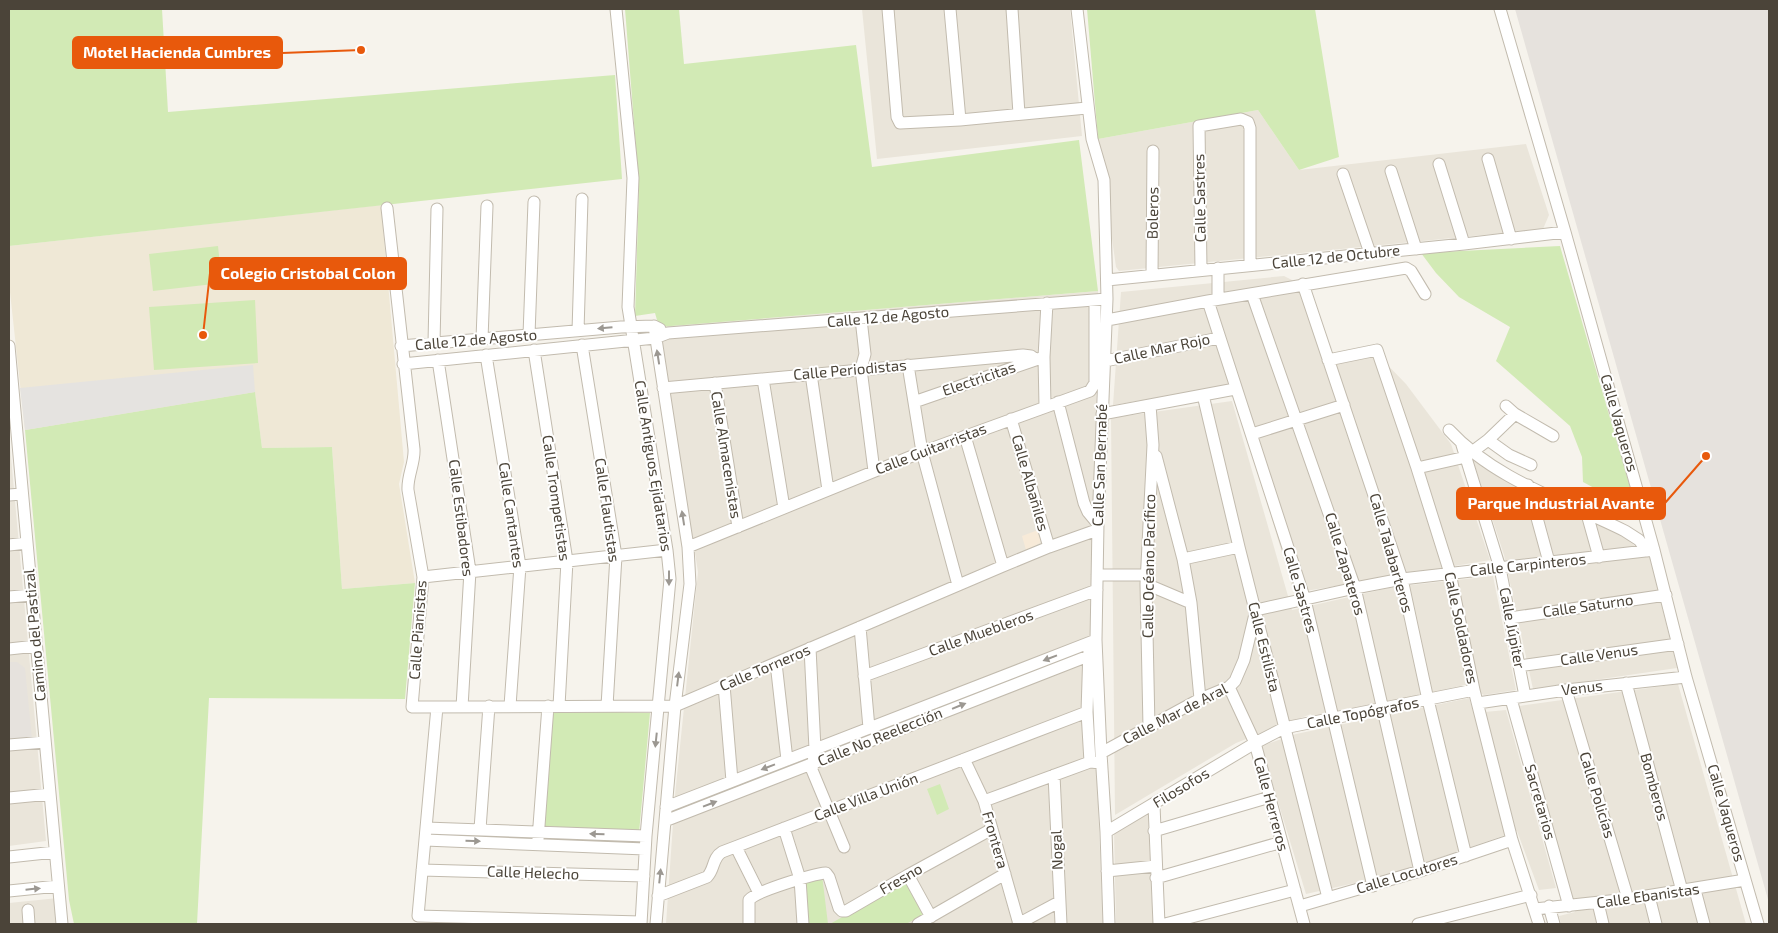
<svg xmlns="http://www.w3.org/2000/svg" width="1778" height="933" font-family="'Exo 2',sans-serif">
<rect width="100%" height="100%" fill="#f6f3ec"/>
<path fill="#eae5da" d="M862,9h208l12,127 -205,23z
M1258,110l41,60 227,-26 23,71 -6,14 -424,42 -3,-4 -18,-128z
M1284,276l14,7 25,76 48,-11 35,36 45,60 39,116 -196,33 -62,-208 -119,20 8,-113z
M1098,291l-4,295 2,169 7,169h-437l9,-129 23,-223 -39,-245z
M1232,401l60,209 101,-23 100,-11 23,114 -32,5 -19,-10 -153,33 -1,-4 -75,29 -121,72 -4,-397z
M9,435l37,406 -37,5z
M1473,460l80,43 71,34 26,21 27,110 -144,21 -29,-134z
M1678,684l68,240h-185l-2,-8 16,-4 -56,-206z
M1469,698l5,15 32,-3 50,178 -17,2 -22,-59 -131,45 -80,18 -45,-148 35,-12z
M1148,813l5,111h-37l-2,-91z
M58,898l3,26h-52v-21z"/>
<path fill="#f7ead8" d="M1038,530l2,6v7l-14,7 -4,-14z"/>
<path fill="#e6e2dd" d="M1515,9h254v894z
M9,662h8l8,6 7,71 -23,2z"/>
<path fill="#efe8d6" d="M381,205l23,257 -5,22 16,99 -73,6 -10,-142 -70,1 -7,-55 -230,37 -16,-147v-37z"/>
<path fill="#d2eab5" d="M9,9h153l6,103 447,-37 7,104 -613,67z
M625,9h54l5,55 172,-19 16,122 207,-27 19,151 -439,36 -4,-14 -20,3 4,-130z
M1087,9h228l24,148 -40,13 -41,-60 -160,29z
M218,246l4,37 -69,8 -4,-37z
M1560,246l77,265 -54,-29 -1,-25 -12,-31 -74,-65 14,-34 -51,-30 -23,-24 -15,-20z
M255,300l3,63 -104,7 -5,-63z
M255,392l7,56 70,-1 10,142 73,-6 -10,116 -196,-1 -12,226h-123l-5,-24 -44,-470z
M553,710l97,3 -11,120 -95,-7z
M940,784l9,25 -12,6 -10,-26z
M822,875l6,49h-21l-4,-41z
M905,881l18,34 -17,9h-76z"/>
<path fill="#e5e3e0" d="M253,365l2,27 -230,38 -5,-42z"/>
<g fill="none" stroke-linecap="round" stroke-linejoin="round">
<defs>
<path id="minor" d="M616,9l17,169 -5,129 39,243 3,29 -24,257 -5,88
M888,9l9,108 3,6 60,-3 127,-12
M950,9l10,111
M1012,9l7,105
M1077,9l15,130 12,41 3,119 -9,225 -2,116 5,113 5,79 3,92
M1500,9l65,223 89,318 32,127 72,247
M1488,159l23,80
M1439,164l25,80
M1391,171l25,78
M1343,174l27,79
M387,208l27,241c1,14 -7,27 -6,41l15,87 -11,130 263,-1 328,-140 46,-19 48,-17
M1218,268v31
M1201,270l-2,-144 42,-7 7,3 2,6v137
M1152,275l1,-124
M1107,280l357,-36 101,-12
M1303,284l99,295 26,121 38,156
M1252,294l103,294 65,283
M1208,301l97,299 68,286
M861,319l4,35 -4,15 13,102
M1107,320l101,-19 198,-33 5,3 14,23
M654,326l34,221 2,37 -15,122 -19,218
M578,331l4,-132
M529,335l5,-133
M482,339l5,-133
M434,343l3,-134
M582,345l34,211 -9,150
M9,346l53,578
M401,346l220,-19 33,-1 6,3
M534,350l33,211 -8,145
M486,355l34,211 -10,140
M438,360l32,211 -8,136
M1328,360l49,-10 40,118 33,105 24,117 38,150 27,84
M1105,361l114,-23
M403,364l252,-26 13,-5 439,-34
M908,365l14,87 36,133
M811,374l17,116
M763,379l21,129
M715,383l23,144
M663,388l360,-33 8,1 4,3
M1203,395l36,152 89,351
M914,402l130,-45
M1058,402l26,101 4,9 10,12
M1045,406l-1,-49 3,-54
M1506,406l9,8 38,22
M1102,414l133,-25
M1011,419l38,128
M1449,430c46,50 116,71 176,101l14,9 8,11
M1252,434l92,-29
M965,436l38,130
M1488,440l21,15 22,10
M1462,445l38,123 25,128
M1472,452l16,-12 27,-26
M1156,456l27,103 8,44 9,96
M1417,468l49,-11
M1528,485l21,77
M9,495l13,-1
M1587,514l12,43
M9,545l18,-2
M688,547l234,-95 168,-61 5,-8v-83
M1183,559l56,-12
M1097,575h50
M423,577l244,-27
M1146,584l45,19
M9,597l23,-2
M1256,610l99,-22 47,-9 252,-29
M1510,618l156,-23
M860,627l9,101
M810,648l5,101 -3,21 32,77
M9,649l27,-3
M1089,649l-2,63 3,50
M776,663l11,97
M1519,666l159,-22
M864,676l233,-86
M1626,683l56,208
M724,685l8,96
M1229,687l26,56 49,181
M1566,690l62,209
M1511,699l58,207
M1478,703l88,-13 120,-13
M437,707l-19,209 223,6
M1149,727l-3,-143 7,-139 -3,-40
M9,745l36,-3
M1101,753l99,-54 29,-12 6,-6 9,-21 11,-46
M964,759l20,42 35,123
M1054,775l7,149
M9,798l41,-4
M984,801l106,-39 11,1
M1154,805l5,119
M666,807l430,-167
M665,821l431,-168
M426,828l220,8
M784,828l16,51 3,45
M480,829l9,-123
M1154,831l116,-34
M1106,832l149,-89 29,-15 190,-38
M538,839l10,-133
M425,840l220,9
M736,847l23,46
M9,857l46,-5
M422,870l222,6
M1107,871l49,-5
M908,875l23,42
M1156,878l126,-36
M1695,890l9,34
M9,891l49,-5
M658,896l49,-19c8,-8 5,-19 15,-25l365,-140
M1649,896l7,28
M1598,903l5,21
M1300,906l120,-35 92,-31
M1549,906l5,18
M1535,909l93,-10 117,-19
M28,910l1,14
M749,924v-24c7,-9 64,-26 77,-27l3,4 10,31 3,3h4l62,-36 84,-46
M918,924l87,-50
M1018,924l41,-22
M1165,924l130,-34
M1418,924l113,-29"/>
</defs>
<use href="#minor" stroke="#c2bbae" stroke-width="13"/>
<use href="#minor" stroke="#fff" stroke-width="11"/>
</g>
<defs><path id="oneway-solid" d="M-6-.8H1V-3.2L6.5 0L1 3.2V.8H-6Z" transform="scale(1.25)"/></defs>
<g fill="#9c9892">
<use href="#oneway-solid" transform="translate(605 328) rotate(175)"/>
<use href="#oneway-solid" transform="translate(658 357) rotate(-99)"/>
<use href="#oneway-solid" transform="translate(683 518) rotate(-99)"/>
<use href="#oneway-solid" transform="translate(669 578) rotate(90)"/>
<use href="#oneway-solid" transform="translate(1050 658) rotate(159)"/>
<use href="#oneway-solid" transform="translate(678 679) rotate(-83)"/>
<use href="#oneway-solid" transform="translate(959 706) rotate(-22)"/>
<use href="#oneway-solid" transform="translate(656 740) rotate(96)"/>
<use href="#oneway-solid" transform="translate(768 767) rotate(159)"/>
<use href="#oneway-solid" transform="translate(710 804) rotate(-21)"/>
<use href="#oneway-solid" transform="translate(597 834) rotate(-178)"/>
<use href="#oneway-solid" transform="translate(473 841) rotate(2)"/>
<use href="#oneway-solid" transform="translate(660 876) rotate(-84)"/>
<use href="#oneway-solid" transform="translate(33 889) rotate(-6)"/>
</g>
<g text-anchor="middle" stroke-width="4" stroke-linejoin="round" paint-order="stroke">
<g font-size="15" fill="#4b4439" stroke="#fff">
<text transform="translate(1200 198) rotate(-91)" y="5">Calle Sastres</text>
<text transform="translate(1153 213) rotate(-89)" y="5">Boleros</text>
<text transform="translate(1336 257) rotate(-6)" y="5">Calle 12 de Octubre</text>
<text transform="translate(888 317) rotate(-5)" y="5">Calle 12 de Agosto</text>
<text transform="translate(476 340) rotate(-5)" y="5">Calle 12 de Agosto</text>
<text transform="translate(1162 349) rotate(-12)" y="5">Calle Mar Rojo</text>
<text transform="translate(850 370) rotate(-5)" y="5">Calle Periodistas</text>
<text transform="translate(979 379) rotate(-19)" y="5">Electricitas</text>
<text transform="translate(1619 423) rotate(74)" y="5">Calle Vaqueros</text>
<text transform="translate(931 449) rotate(-21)" y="5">Calle Guitarristas</text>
<text transform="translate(726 455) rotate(81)" y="5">Calle Almacenistas</text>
<text transform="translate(1100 465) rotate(-88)" y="5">Calle San Bernabé</text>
<text transform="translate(653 466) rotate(81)" y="5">Calle Antiguos Ejidatarios</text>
<text transform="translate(1030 483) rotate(74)" y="5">Calle Albañiles</text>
<text transform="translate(556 498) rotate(82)" y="5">Calle Trompetistas</text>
<text transform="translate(607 510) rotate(82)" y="5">Calle Flautistas</text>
<text transform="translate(511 515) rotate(82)" y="5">Calle Cantantes</text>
<text transform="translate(461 518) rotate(83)" y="5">Calle Estibadores</text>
<text transform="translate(1391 553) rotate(74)" y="5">Calle Talabarteros</text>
<text transform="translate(1345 564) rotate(73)" y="5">Calle Zapateros</text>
<text transform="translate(1528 565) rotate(-6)" y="5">Calle Carpinteros</text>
<text transform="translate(1149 566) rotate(-89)" y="5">Calle Océano Pacífico</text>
<text transform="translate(1300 590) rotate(74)" y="5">Calle Sastres</text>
<text transform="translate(1588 606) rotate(-8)" y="5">Calle Saturno</text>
<text transform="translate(1461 628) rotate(78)" y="5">Calle Soldadores</text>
<text transform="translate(1512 628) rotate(79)" y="5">Calle Júpiter</text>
<text transform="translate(418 630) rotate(-86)" y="5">Calle Pianistas</text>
<text transform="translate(981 633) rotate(-20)" y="5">Calle Muebleros</text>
<text transform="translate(35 635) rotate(-95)" y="5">Camino del Pastizal</text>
<text transform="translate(1264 647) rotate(76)" y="5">Calle Estilista</text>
<text transform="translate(1599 655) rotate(-8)" y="5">Calle Venus</text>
<text transform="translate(765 668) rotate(-23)" y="5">Calle Torneros</text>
<text transform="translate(1582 688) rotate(-7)" y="5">Venus</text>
<text transform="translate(1363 713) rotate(-11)" y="5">Calle Topógrafos</text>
<text transform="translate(1175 714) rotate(-27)" y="5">Calle Mar de Aral</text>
<text transform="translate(880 737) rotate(-22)" y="5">Calle No Reelección</text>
<text transform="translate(1654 787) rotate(75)" y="5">Bomberos</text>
<text transform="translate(1181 788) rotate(-31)" y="5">Filosofos</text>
<text transform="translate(1597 795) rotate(73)" y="5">Calle Policías</text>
<text transform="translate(866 797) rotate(-21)" y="5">Calle Villa Unión</text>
<text transform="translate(1540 802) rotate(74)" y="5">Sacretarios</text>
<text transform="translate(1271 804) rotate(75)" y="5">Calle Herreros</text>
<text transform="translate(1726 813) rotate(74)" y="5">Calle Vaqueros</text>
<text transform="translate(995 840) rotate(74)" y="5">Frontera</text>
<text transform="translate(1057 850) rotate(-92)" y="5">Nogal</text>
<text transform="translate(533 873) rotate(2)" y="5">Calle Helecho</text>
<text transform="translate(1407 874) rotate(-17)" y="5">Calle Locutores</text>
<text transform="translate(901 879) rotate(-30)" y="5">Fresno</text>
<text transform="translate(1648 896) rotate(-8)" y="5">Calle Ebanistas</text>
</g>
</g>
<path fill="none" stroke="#e8590c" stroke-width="2" d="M361 50L282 53M203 335L210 273M1706 456L1665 503"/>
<g fill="#e8590c" stroke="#fff" stroke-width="2">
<circle cx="361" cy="50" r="5"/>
<circle cx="203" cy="335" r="5"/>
<circle cx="1706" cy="456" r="5"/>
</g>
<g fill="#e8590c" stroke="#e8590c" stroke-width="2">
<rect x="73" y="37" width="209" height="31" rx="5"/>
<rect x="210" y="258" width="196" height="31" rx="5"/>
<rect x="1457" y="488" width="208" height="31" rx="5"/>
</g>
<g font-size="16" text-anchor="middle" font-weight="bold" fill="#fff">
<text x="177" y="58">Motel Hacienda Cumbres</text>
<text x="308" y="279">Colegio Cristobal Colon</text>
<text x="1561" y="509">Parque Industrial Avante</text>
</g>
<rect width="1778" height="933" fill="none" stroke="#4b4439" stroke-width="20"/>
</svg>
